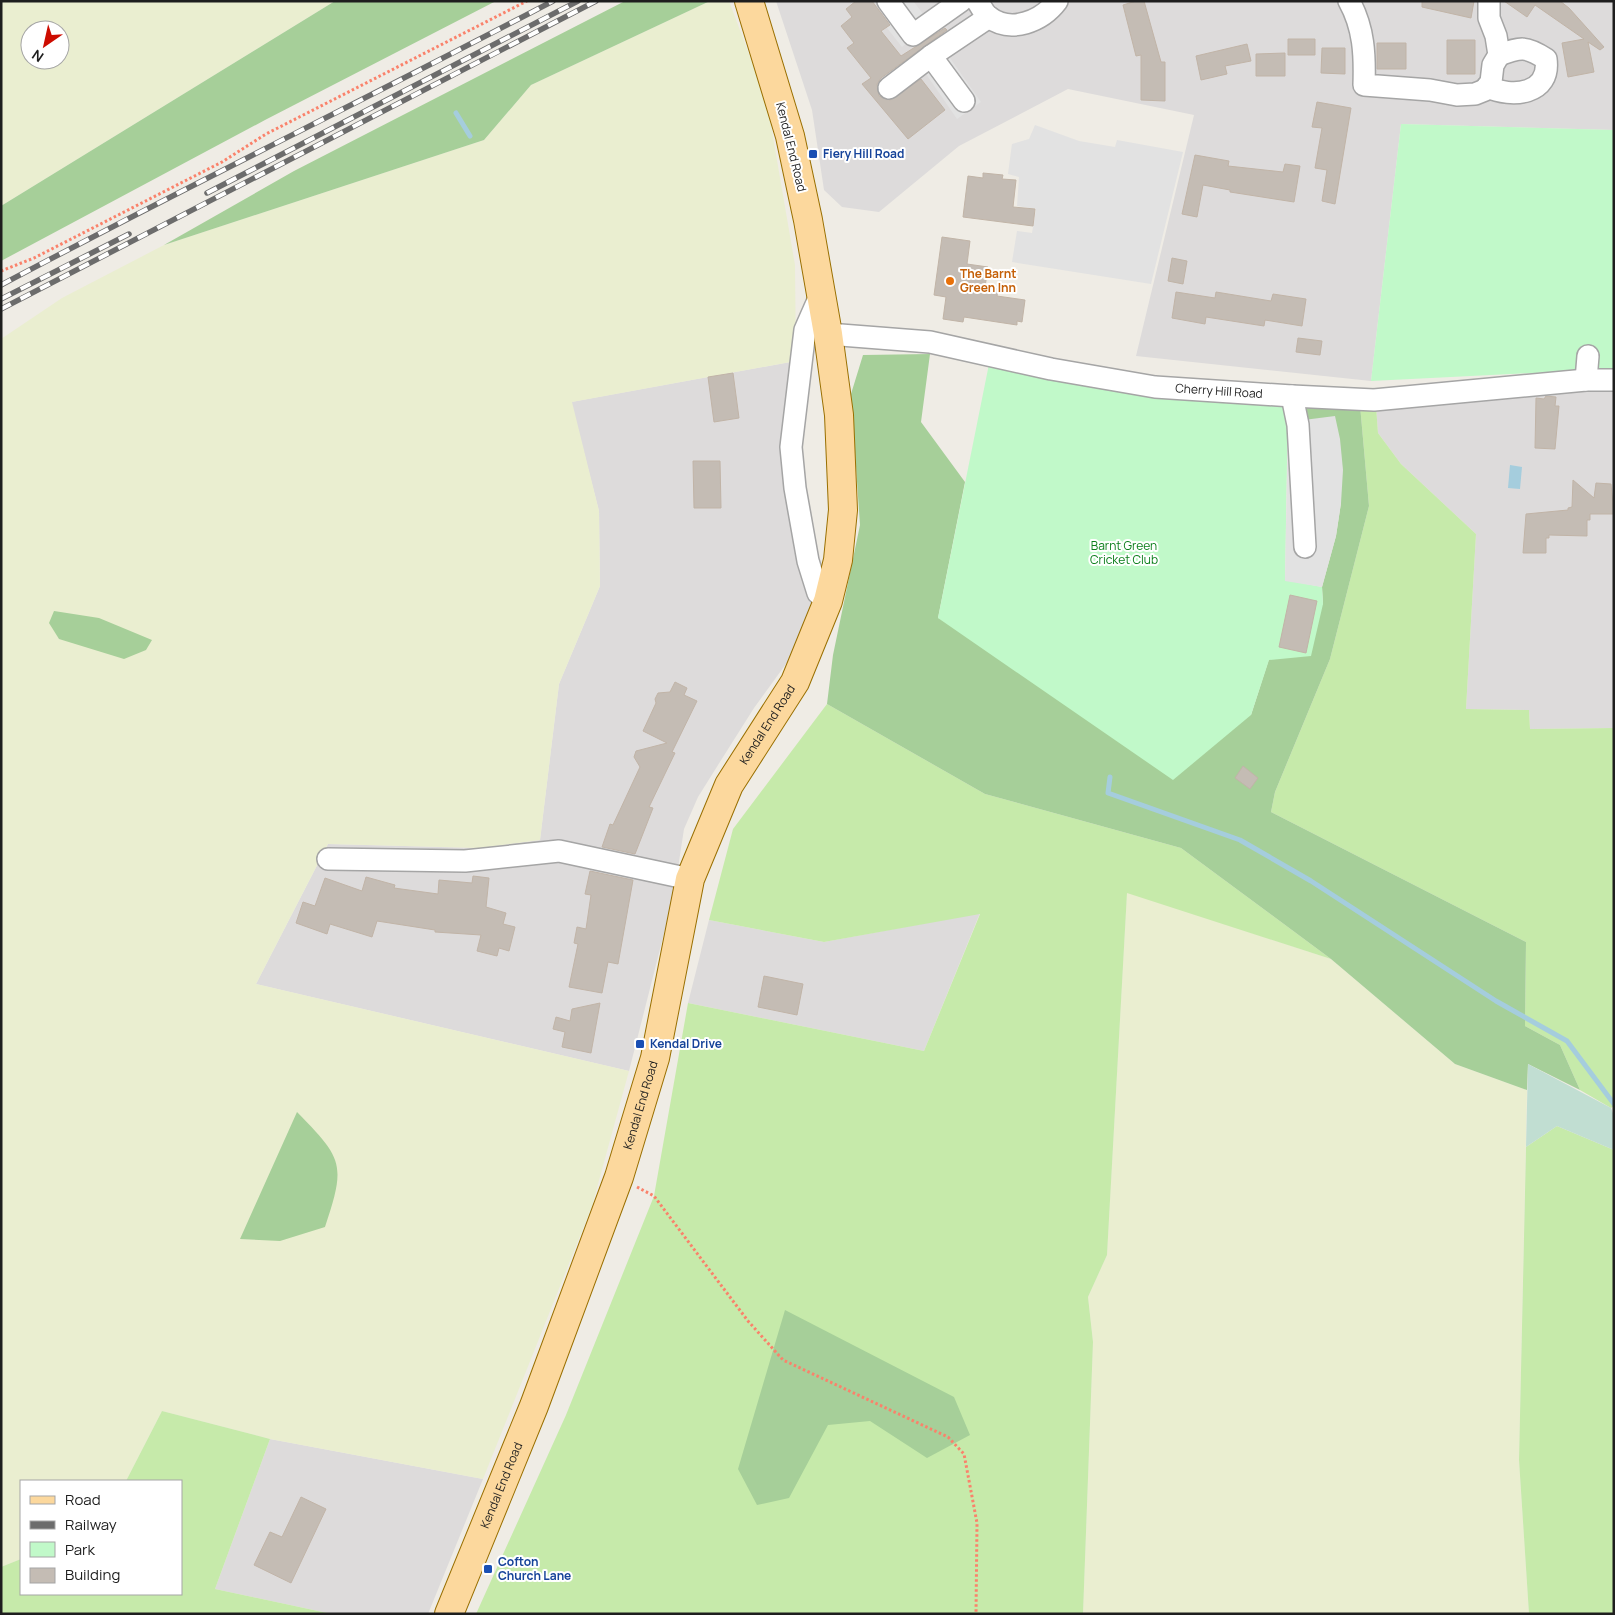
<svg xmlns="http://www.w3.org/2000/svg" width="1615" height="1615" font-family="Manrope,sans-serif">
<rect width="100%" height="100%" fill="#efece5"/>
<path fill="#dddbdb" d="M776,1h838v129l-213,-6 -30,257 -235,-25 58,-241 -126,-26 -109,57 -80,66 -37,-5 -18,-17 -12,-80z
M796,361l-13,115 29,129 -16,45 -42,58 -36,57 -20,32 -14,32 -10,65 -45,177 -373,-87 72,-140 151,4 61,-8 19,-156 41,-98 -1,-75 -28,-109z
M1614,388v340l-84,1 -1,-19 -63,-1 10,-175 -75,-70 -23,-31 -2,-27z
M980,913l-56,138 -236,-48 21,-83 115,22z
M270,1439l213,40 -55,135h-96l-117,-25z"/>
<path fill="#eaeed0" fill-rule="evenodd" d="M1,1h334l-334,205zM30,30h30v30h-30z
M710,1h19l38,101 28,163 1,96 -224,41 27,109 1,75 -41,98 -19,156 -61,8 -151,-4 -72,140 373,87 -37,135 -109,273 -213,-40 -108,-28 -36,70h-105v78l-20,8v-1228l61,-41 102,-53 320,-105 47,-55z
M1127,892l204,67 124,105 72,26 -8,370 10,154h-446l10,-272 -5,-45 19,-42z"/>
<path fill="#c6eaaa" d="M1360,405l16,1 2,27 23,31 75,70 -10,175 63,1 1,19 84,-1v378l-3,2 -31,-18 -20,-45 -35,-19 1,-84 -255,-130 4,-20 55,-133 39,-153z
M827,704l158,90 196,54 150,111 -204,-66 -20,362 -19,42 5,45 -10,272h-607l90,-199 88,-219 34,-193 236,48 56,-137 -156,28 -115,-22 24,-91z
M1557,1126l57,24v464h-85l-10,-154 7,-313z
M162,1411l108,28 -55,150 117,25h-331v-47l20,-8v35h160v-113h-55z"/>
<path fill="#a6cf99" d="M335,1h161l-231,119 -264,141v-55z
M625,1h85l-179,84 -47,55 -320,105 130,-74z
M930,354l-9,68 44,60 -27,136 313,97 18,-56 54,-55 -1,-17 14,-51 5,-33 -36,-83 -3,-17 58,2 9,101 -39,153 -55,133 -4,20 255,130 -1,84 35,19 20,45 -52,-26 -1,26 -72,-26 -124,-105 -150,-111 -196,-54 -158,-90 6,-49 27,-130 -9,-131 12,-39z
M54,611l45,7 53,22 -6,10 -22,9 -65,-20 -10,-16z
M297,1112c46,47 49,52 28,115l-45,14 -40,-2z
M785,1310l169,87 16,38 -43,23 -57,-37 -42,4 -39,73 -32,7 -19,-36z"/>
<path fill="#c1ded2" d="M1528,1064l83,44 3,8v34l-57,-24 -31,21z"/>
<path fill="#c1f9c9" d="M1401,124l213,6v239l-243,12z
M989,364l299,39 -3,177 37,7 1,17 -12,52 -42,4 -18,55 -78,65 -235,-162z"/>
<path fill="#e2e2e2" d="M877,1h36l18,23 -29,23 -22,-28 6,-6z
M950,58l31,44 -24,17 -31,-45z
M1035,125l44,16 36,6 2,-7 66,12 -32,132 -139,-22 5,-31 15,2 4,-24 -19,-3 2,-29 -11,-3 4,-30 17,-5z
M1335,416l5,23 3,31 -2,33 -5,33 -14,51 -37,-6 3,-159z"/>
<path fill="#a5cddd" d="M1510,465l12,2 -2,22 -12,-1z"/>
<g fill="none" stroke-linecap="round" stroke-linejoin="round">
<path stroke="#a5cddd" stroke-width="5" d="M456,113l14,23
M1110,777l-2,16 132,47 71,41 185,120 71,40 47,63"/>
</g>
<path fill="#c4bcb4" stroke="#c1b4a7" d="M856,1h16l18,24 -9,6 20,25 44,-28 2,2 -66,48 -4,6 2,12 11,4 31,-21 24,31 -37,29 -46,-55 9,-6 -24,-30 7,-5 -13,-17 11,-9 -6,-8z
M1136,1h8l17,61h4v39l-24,-1v-45l-5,1 -13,-51z
M1422,1h52l-3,17 -49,-11z
M1504,1h56l9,7 35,39 -4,3 -12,-8 6,30 -26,5 -6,-34 22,-4 -49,-34 -8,12z
M1288,39h27v16h-27z
M1447,40h28v34h-28z
M1377,43h29v26h-29z
M1247,44l4,17 -26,5 2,8 -26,6 -5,-24z
M1322,48h23v26l-24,-1z
M1285,53v23h-29v-22z
M1317,102l34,6 -16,96 -13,-3 5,-31 -12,-2 7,-40 -10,-1z
M1195,155l34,6 -1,5 55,6 2,-8 15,2 -6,36 -64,-10v-2l-27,-5 -6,32 -15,-3z
M983,173l20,2 -1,4 14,1 -3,27 22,2 -2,17 -70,-9 5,-41 15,2z
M942,237l28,4 -3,23 21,3 -3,20 13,2 -1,7 28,4 -3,22 -5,-1v4l-53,-8 -1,5 -20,-3 3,-22 -12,-2z
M1172,258l15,3 -4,23 -15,-3z
M1176,292l39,6 1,-6 55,9 2,-7 33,5 -4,27 -37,-6 -1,6 -58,-9 -1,7 -33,-6z
M1298,338l24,3 -2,14 -24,-3z
M733,373l6,45 -25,4 -6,-45z
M1546,396l10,1 -1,9h4l-4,43 -20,-1 1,-50 8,1z
M693,461h27l1,47h-27z
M1573,480l21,18 2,-15 15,1 3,30h-24v6h-3v16l-38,-1v3h-3v15h-23l3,-39 42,-4v-2l4,-1z
M1290,595l27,6 -11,52 -27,-6z
M675,682l12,6 -3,7 13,6 -25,51 3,1 -26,54 4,1 -18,46 -33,-7 8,-23 3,1 27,-58 -6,-10 2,-6 31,-8 -24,-12 13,-28 -1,-4 3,-6 12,-1z
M1243,766l15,12 -8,11 -15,-11z
M590,871l43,9 -15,84 -10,-2 -6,31 -33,-6 9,-43 -4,-1 3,-16 9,2 5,-34 -6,-1z
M473,876l16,2 -3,29 20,6 -3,11 12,3 -6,24 -10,-3 -2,8 -20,-5 4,-16 -46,-3v-2l-58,-9 -5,16 -42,-13 -3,10 -31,-11 7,-21 12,4 10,-28 37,13 4,-14 29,8 -1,3 44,6 1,-14 33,3z
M764,976l39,8 -6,31 -39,-8z
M600,1003l-9,50 -29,-6 3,-15 -12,-3 3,-12 14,4 2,-12z
M301,1497l25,12 -35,74 -37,-18 16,-33 12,5z"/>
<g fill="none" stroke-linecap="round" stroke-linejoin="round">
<defs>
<g id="minor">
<path d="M888,1l25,34 48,-34"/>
<path d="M977,1c4,5 7,13 12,16 22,17 53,4 68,-16"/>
<path d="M1349,1c15,27 16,54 15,84l66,5 27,5 18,-1 10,-4 6,-8 2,-17 6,-10 -3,-19 -7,-18v-17"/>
<path d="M931,56l33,45"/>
<path d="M1487,87c25,11 64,8 59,-28 -20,-13 -25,-12 -47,-4"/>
<path d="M889,88l42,-32 58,-39"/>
<path d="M820,296l-15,34 -14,117 4,41 13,73 10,32 10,8"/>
<path id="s1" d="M828,334l102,8 121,27 104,18 137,9 82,4 212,-20h28"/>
<path d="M1586,380l2,-24"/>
<path d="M1292,396l6,29 7,122"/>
<path d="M328,859l137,2 94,-10 131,28"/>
</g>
<g id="major">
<path id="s2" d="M449,1614l85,-208 85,-229 36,-119 35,-179 39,-94 66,-103 33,-81 10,-41 5,-50 -4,-95 -11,-81 -20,-114 -18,-84 -41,-135"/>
</g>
</defs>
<use href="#minor" stroke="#a5a5a5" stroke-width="24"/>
<use href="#major" stroke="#996f00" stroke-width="30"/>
<path stroke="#fa826b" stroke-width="3" stroke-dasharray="2.5 2.5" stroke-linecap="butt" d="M1,271l33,-13 188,-96 44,-28 261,-133
M637,1187l17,9 94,125 35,39 165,77 16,17 13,69 -1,91"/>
<use href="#minor" stroke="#fff" stroke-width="21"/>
<use href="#major" stroke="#fcd89d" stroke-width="28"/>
<defs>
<path id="rail" d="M207,193l371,-192
M1,285c183,-97 369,-188 552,-284
M1,299l128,-65
M1,309l595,-308"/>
</defs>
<use href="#rail" stroke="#6c6c6c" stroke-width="5.5"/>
<use href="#rail" stroke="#fff" stroke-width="4" stroke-dasharray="11" stroke-linecap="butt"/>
</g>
<g fill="#1a4fb4" stroke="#fff" stroke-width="2">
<rect x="808" y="149" width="10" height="10" rx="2.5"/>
<rect x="635" y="1039" width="10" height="10" rx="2.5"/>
<rect x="483" y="1564" width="10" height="10" rx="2.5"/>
</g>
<circle fill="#e8710a" stroke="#fff" stroke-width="2" cx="950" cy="281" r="5"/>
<g text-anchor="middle" stroke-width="4" stroke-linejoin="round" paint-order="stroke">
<g font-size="12" fill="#1e1e1e" stroke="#fff">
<text transform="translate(791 147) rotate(76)" y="4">Kendal End Road</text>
<text dy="4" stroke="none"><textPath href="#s1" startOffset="396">Cherry Hill Road</textPath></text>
<text dy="4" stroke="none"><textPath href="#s2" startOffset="949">Kendal End Road</textPath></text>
<text dy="4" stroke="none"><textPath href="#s2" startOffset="544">Kendal End Road</textPath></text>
<text dy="4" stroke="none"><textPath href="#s2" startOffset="139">Kendal End Road</textPath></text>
</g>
<g font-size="12" font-weight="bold" fill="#164399" stroke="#fff" text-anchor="start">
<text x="823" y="158">Fiery Hill Road</text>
<text x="650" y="1048">Kendal Drive</text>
<text x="498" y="1566">Cofton<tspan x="498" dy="14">Church Lane</tspan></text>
</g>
<g font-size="12" font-weight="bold" fill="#c56008" stroke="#fff" text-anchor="start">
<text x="960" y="278">The Barnt<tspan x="960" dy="14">Green Inn</tspan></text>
</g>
<g font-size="12" fill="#0b7e1b" stroke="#fff">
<text x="1124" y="550">Barnt Green<tspan x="1124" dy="14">Cricket Club</tspan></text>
</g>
</g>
<rect width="1615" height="1615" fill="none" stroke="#1e1e1e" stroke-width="5"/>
<rect x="20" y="1480" width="162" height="115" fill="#ffffff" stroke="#a5a5a5"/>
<rect x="30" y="1496" width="25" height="8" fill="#fcd89d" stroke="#a5a5a5"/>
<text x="65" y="1505" font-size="15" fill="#1e1e1e">Road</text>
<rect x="30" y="1521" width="25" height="8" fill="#6c6c6c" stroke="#a5a5a5"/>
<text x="65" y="1530" font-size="15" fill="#1e1e1e">Railway</text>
<rect x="30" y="1542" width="25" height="15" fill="#c1f9c9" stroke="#a5a5a5"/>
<text x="65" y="1555" font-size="15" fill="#1e1e1e">Park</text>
<rect x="30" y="1568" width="25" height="15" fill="#c4bcb4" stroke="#a5a5a5"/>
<text x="65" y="1580" font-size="15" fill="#1e1e1e">Building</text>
<g transform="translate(45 45) rotate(214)"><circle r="24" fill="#ffffff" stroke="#a5a5a5"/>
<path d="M0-4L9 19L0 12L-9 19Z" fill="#cd0c00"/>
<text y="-8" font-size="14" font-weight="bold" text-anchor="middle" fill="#1e1e1e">N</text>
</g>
</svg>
